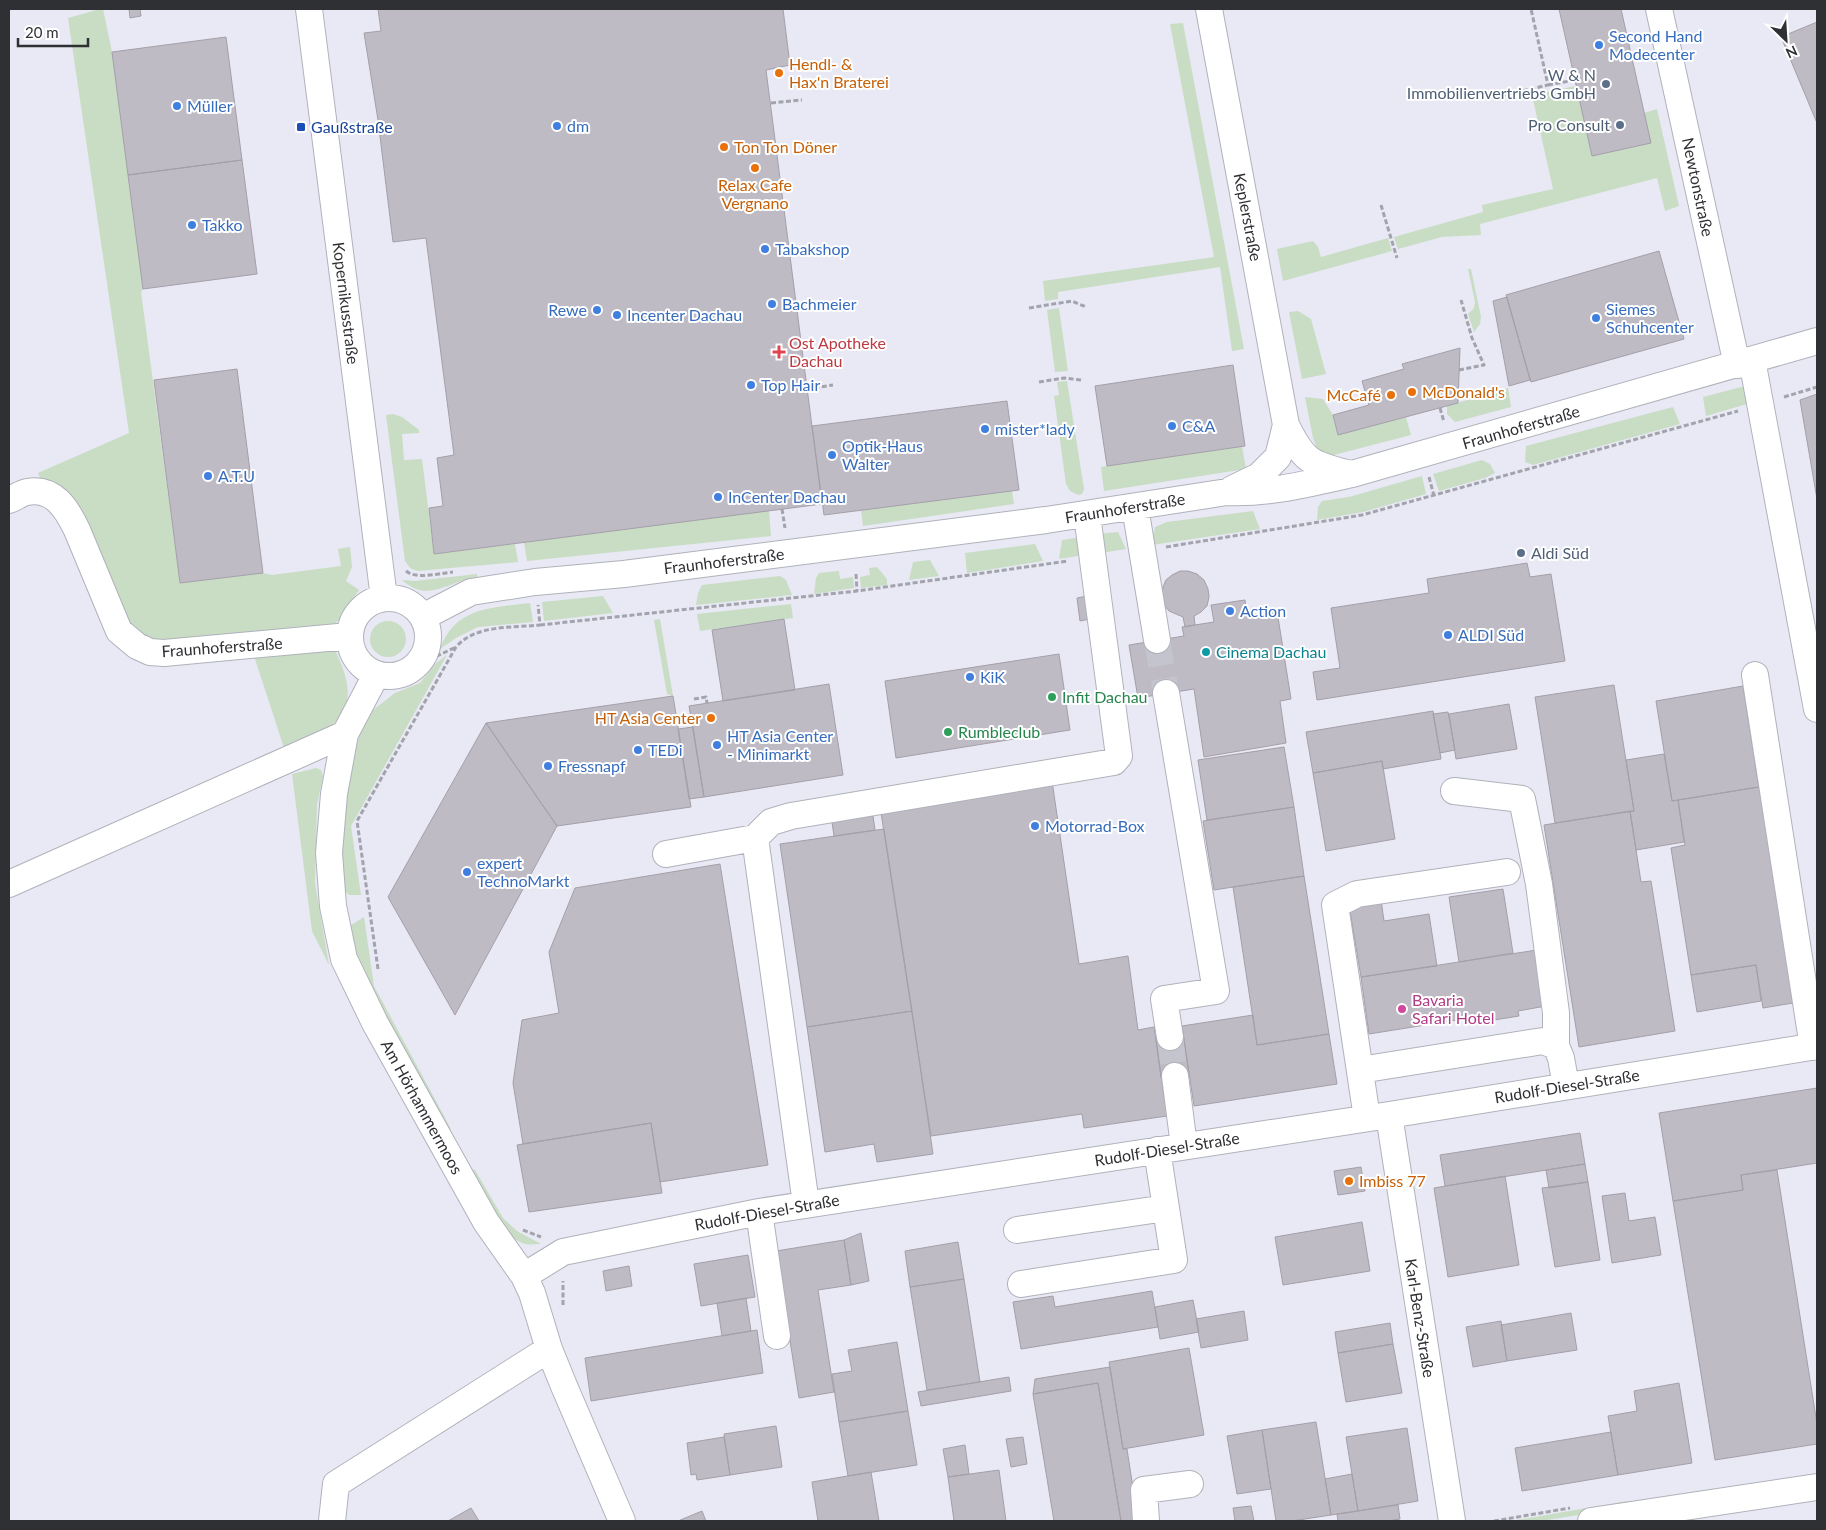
<svg xmlns="http://www.w3.org/2000/svg" width="1826" height="1530" font-family="Lato,sans-serif">
<rect width="100%" height="100%" fill="#e8e9f4"/>
<path fill="#c8ddc4" d="M100,9h3l9,43 31,237 -2,3 5,37 34,254 83,-10 9,2 69,-9 -3,-17 12,-2 2,20 -6,14 13,9 -22,32 -14,8 -158,15 -30,-11 -92,-150 -5,-11 91,-40 -61,-415z
M1183,23l61,326 -12,2 -12,-84 -162,25v7l-13,2 -2,-20 171,-24 -44,-233z
M1576,86l16,70 58,-13 -6,-30 13,-4 22,97 -14,5 -8,-33 -177,46 1,11 -39,2 -44,12 -4,-12 89,-25 -1,-7 71,-16 -21,-94z
M1388,238l4,13 -109,30 -6,-32 36,-8 5,6 3,10z
M1468,269h3l10,48 -1,7 -6,8 -6,-18 6,-6 1,-6z
M1059,308l9,63 -13,1 -8,-62z
M1298,311l13,8 15,55 -24,5 -13,-67z
M1067,381l17,108 -2,5 -4,1 -8,-4 -4,-7 -12,-88 5,-1 -2,-13z
M1749,385l5,17 -48,14 -3,-19z
M1508,388l3,19 -56,15 -8,-8v-8z
M1305,397l18,2 10,16 5,19 68,-17 5,18 -81,21 -13,-7 -4,-11z
M1673,407l7,17 -147,41 -8,-3 1,-16z
M393,414l9,3 17,13v3l-17,1 2,26 18,-1 12,95 81,-10 3,18 -101,9 -7,-3 -5,-7 -19,-146z
M1242,446l4,23 -142,22 -3,-24z
M1482,460l8,4 5,9 -10,5 -46,13 -6,-17z
M1422,476l4,18 -63,18 -46,8 1,-13 4,-6 27,-4z
M1012,491l2,13 -151,22 -2,-16z
M769,510l2,26 -244,25 -3,-19z
M1253,511l7,18 -108,16 3,-18 12,-5z
M1118,532l8,17 -25,4 -3,-19z
M1081,537l3,18 -25,4 3,-19z
M1035,544l8,17 -76,12 -2,-20z
M930,560l9,16 -30,4 4,-18z
M877,567l10,12v6l-26,3 -1,-11 10,-2 -1,-7z
M839,571l1,8 13,-2 1,11 -40,6 2,-16 3,-5z
M477,574v3c-29,4 -48,27 -75,3l13,1z
M780,576l6,4 6,15 -96,10 2,-12 4,-8z
M603,596l10,17 -69,8 -2,-19z
M530,603l3,19 -55,5 -22,11 -16,11c15,-42 52,-41 90,-46z
M791,604l2,14 -93,13 -3,-17z
M660,619l13,77 -6,-2 -13,-74z
M370 639a18 18 0 1 1 36 0a18 18 0 1 1-36 0Z
M335,650c9,19 19,43 8,64 -7,12 -44,32 -57,40l-33,-101z
M447,655l-96,171 10,69h-12l-7,-6v-67l11,-63 7,-25 13,-24 22,-17 25,-10 15,-19z
M316,768l5,2 2,6 -6,29 -2,78 14,82 -17,-34 -20,-157z
M364,917l10,69 77,143 -8,-3 -76,-136 -19,-63z
M467,1169l8,1 28,48 14,13 24,13c-6,0 -11,1 -16,0 -26,-7 -45,-53 -58,-75z
M1628,1501l1,6 -88,14h-31z"/>
<path fill="#bfbbc5" stroke="#a49fa9" d="M129,9h11l1,7 -11,2z
M378,9h405l7,56 -24,5 56,434 -388,50 -5,-46 14,-2 -6,-48 17,-3 -28,-217 -33,4 -15,-122 -14,-87 17,-2z
M1559,9h62l30,134 -59,13z
M1817,22v101l-36,-86z
M226,37l16,123 -114,15 -16,-123z
M242,160l15,114 -114,15 -15,-114z
M1659,251l25,88 -153,43 -25,-87z
M1507,297l23,83 -21,6 -16,-85z
M1460,348l-2,55 -120,32 -5,-20 36,-10 -7,-24 42,-12 -2,-5z
M1233,365l12,81 -138,20 -12,-80z
M237,369l26,204 -83,10 -26,-203z
M1817,394v105l-17,-99z
M1007,401l12,89 -195,25 -12,-89z
M1527,563l3,14 21,-3 14,87 -248,39 -4,-28 27,-4 -9,-60 98,-15 -2,-14z
M1180,571h8l9,3 7,6 4,9 1,8 -2,9 -6,6 -7,4 1,9 -10,2 -2,-10 -14,-6 -5,-6 -2,-9 1,-9 3,-7 6,-5z
M1087,596l3,23 -10,2 -3,-23z
M1245,600l2,16 30,-5 14,88 -11,2 6,42 -82,14 -10,-68 -56,9 -9,-53 55,-9 -2,-9 32,-5 -3,-17z
M784,619l11,71 -72,11 -11,-71z
M1059,654l11,76 -174,28 -11,-77z
M829,684l14,91 -139,22 -15,-91z
M1614,685l20,126 -79,12 -20,-126z
M1743,686l16,101 -87,14 -16,-100z
M673,696l18,111 -134,19 -71,-103z
M1509,704l8,45 -61,10 -7,-45z
M1433,711l8,48 -58,10 -1,-8 -69,12 -7,-41z
M1448,712l7,38 -15,3 -7,-39z
M486,723l71,103 -102,189 -67,-118z
M693,727l11,70 -15,2 -11,-70z
M1284,747l10,60 -87,13 -9,-60z
M1664,754l8,47 6,-1 6,42 -48,8 -6,-39h4l-8,-51z
M1382,761l13,78 -69,12 -13,-78z
M1761,763l38,239 -36,6 -7,-43 -65,10 -20,-127 14,-3 -7,-45 81,-13 -4,-22z
M1052,781l27,183 49,-8 10,74 16,-3 13,89 -83,12 -2,-14 -151,22 -51,-330z
M1294,807l10,69 -90,14 -11,-69z
M872,809l3,21 -41,6 -3,-21z
M1630,811l11,71 10,-1 24,150 -96,16 -35,-222z
M884,829l28,182 -105,16 -27,-183z
M720,864l48,301 -108,17 -9,-59 -128,21 -10,-61 9,-63 37,-7 -10,-61 26,-64z
M1304,876l25,158 -72,11 -24,-158z
M1503,889l10,64 -54,9 -10,-65z
M1381,900l3,21 45,-7 8,52 -76,11 -12,-72z
M1537,950l9,56 -28,5 1,5 -37,6v-6l-113,18 -8,-57z
M1756,965l5,36 -64,11 -6,-37z
M912,1011l21,143 -56,8 -3,-18 -49,8 -18,-125z
M1253,1015l4,30 72,-11 8,50 -143,22 -12,-80z
M1183,1034l6,40 -28,4 -5,-39z
M1817,1088v75l-76,12 2,15 -70,11 -14,-88z
M651,1123l11,70 -133,19 -12,-67z
M1580,1133l5,31 -140,22 -5,-31z
M1585,1164l3,18 -39,6 -3,-18z
M1361,1167l4,24 -27,4 -4,-24z
M1777,1170l40,254v20l-102,16 -42,-259 70,-11 -2,-15z
M1505,1176l14,89 -71,12 -14,-89z
M1588,1182l12,78 -45,7 -13,-79z
M1625,1193l4,28 26,-4 6,38 -49,8 -10,-67z
M1362,1222l8,49 -87,14 -8,-48z
M861,1233l8,48 -18,4 -7,-45z
M844,1240l7,45 -33,5 16,102 -35,6 -23,-147z
M958,1242l6,37 -54,8 -5,-36z
M748,1255l7,42 -54,9 -7,-42z
M629,1266l3,20 -26,5 -3,-20z
M964,1279l16,103 -53,8 -17,-103z
M1152,1291l6,36 -137,22 -8,-47 40,-6 2,11z
M746,1298l5,33 -29,5 -5,-33z
M1193,1300l6,32 -39,7 -5,-32z
M1244,1311l4,29 -47,8 -5,-29z
M1571,1313l6,37 -70,11 -6,-36z
M1501,1321l6,40 -34,6 -7,-40z
M1390,1323l3,21 -55,9 -3,-21z
M757,1330l6,43 -172,28 -6,-43z
M897,1342l11,69 -69,11 -7,-48 20,-3 -4,-21z
M1393,1344l9,49 -56,9 -8,-49z
M1189,1348l15,87 -81,14 -14,-87z
M1110,1367l13,82h4l11,72h-17l-23,-138 -65,11 2,-15z
M1009,1377l2,14 -90,15 -3,-14z
M1098,1383l23,138h-67l-21,-127z
M1679,1383l13,80 -74,12 -10,-59 29,-5 -3,-20z
M908,1411l9,54 -69,11 -9,-54z
M1316,1422l15,93 -39,6h-16l-14,-91z
M776,1426l6,41 -52,8 -6,-41z
M1407,1428l11,73 -60,10 -12,-74z
M1262,1430l9,59 -34,5 -10,-58z
M1611,1432l7,43 -96,16 -7,-43z
M724,1437l6,38 -33,5 -1,-6 -5,1 -4,-32z
M1023,1437l4,27 -16,3 -5,-28z
M965,1445l4,29 -21,3 -5,-28z
M999,1470l7,51h-52l-6,-44z
M871,1472l8,49h-61l-6,-39z
M1352,1474l6,37 -27,4 -6,-36z
M1398,1505l2,14 -12,2h-50l-1,-7z
M1251,1506l3,15h-19l-2,-13z
M471,1508l8,13h-31z
M702,1511l4,10h-28z"/>
<g fill="none" stroke-linecap="round" stroke-linejoin="round">
<path stroke="#c3c4ce" stroke-width="26" stroke-dasharray="26 13" stroke-linecap="butt" d="M1157,640l9,53
M1170,1037l5,39"/>
<defs>
<path id="minor" d="M309,9l75,589
M1209,9l77,416c17,35 24,39 61,48
M1659,9l78,356
M1752,360l65,349
M1232,489l27,-13 19,-19 8,-32
M9,500c6,-2 12,-7 18,-8 27,-5 40,17 50,38l42,101 18,15 13,6 14,1 185,-17
M1135,507l22,133
M350 637a39 39 0 1 1 78 0a39 39 0 1 1-78 0Z
M423,617l48,-25 64,-10 89,-8 422,-54 181,-28c42,2 84,-9 125,-18l465,-133
M376,675l-31,59 -11,60 -5,59 4,53 11,53 31,64 111,199 38,54 8,17 17,56 15,37 58,135
M1755,675l58,372
M1166,693l50,298 -52,8 6,38
M1454,791l68,8 17,85 17,129v33
M755,838l16,-16 20,-6 323,-54 5,-6 -32,-241
M666,854l89,-16 51,366
M9,884l336,-150
M1360,1070l183,-29 13,5 5,12 5,28
M1175,1076l9,70
M1389,1115l63,406
M1367,1118l-32,-213 22,-11 150,-22
M759,1212l18,124
M1017,1230l149,-22
M524,1276l39,-24 196,-40 630,-97 428,-69
M1021,1284l153,-24 -17,-110
M332,1521l4,-37 213,-135
M1146,1521l-2,-31 46,-6
M1591,1521l226,-34"/>
</defs>
<use href="#minor" stroke="#b0b2bb" stroke-width="28"/>
<path stroke="#a2a3ac" stroke-width="3" stroke-dasharray="5 2.5" stroke-linecap="butt" d="M1548,85l27,-5
M1501,96l47,-11 -17,-76
M771,103l31,-3
M1381,205l16,53
M1029,308l43,-7 14,6
M1459,370l25,-5 -12,-27 -11,-38
M1039,382l25,-4 17,2
M807,389l26,-4
M1784,397l33,-10
M1440,408l4,14
M1429,477l5,19
M782,509l3,19
M1166,547l196,-32 376,-104
M406,571c11,9 34,2 47,1
M856,574l1,17
M540,625l317,-34 211,-30
M416,666l40,-19
M694,699l12,-2 1,6
M378,969l-21,-148 99,-174c20,-23 57,-19 84,-22l-2,-20
M523,1230l18,7
M563,1305v-24
M1494,1521l76,-13"/>
<use href="#minor" stroke="#fff" stroke-width="26"/>
</g>
<g fill="#3f7fe0" stroke="#fff" stroke-width="2">
<circle cx="1599" cy="45" r="5"/>
<circle cx="177" cy="106" r="5"/>
<circle cx="557" cy="126" r="5"/>
<circle cx="192" cy="225" r="5"/>
<circle cx="765" cy="249" r="5"/>
<circle cx="772" cy="304" r="5"/>
<circle cx="597" cy="310" r="5"/>
<circle cx="617" cy="315" r="5"/>
<circle cx="1596" cy="318" r="5"/>
<circle cx="751" cy="385" r="5"/>
<circle cx="1172" cy="426" r="5"/>
<circle cx="985" cy="429" r="5"/>
<circle cx="832" cy="455" r="5"/>
<circle cx="208" cy="476" r="5"/>
<circle cx="718" cy="497" r="5"/>
<circle cx="1230" cy="611" r="5"/>
<circle cx="1448" cy="635" r="5"/>
<circle cx="970" cy="677" r="5"/>
<circle cx="717" cy="745" r="5"/>
<circle cx="638" cy="750" r="5"/>
<circle cx="548" cy="766" r="5"/>
<circle cx="1035" cy="826" r="5"/>
<circle cx="467" cy="872" r="5"/>
</g>
<g fill="#e8710a" stroke="#fff" stroke-width="2">
<circle cx="779" cy="73" r="5"/>
<circle cx="724" cy="147" r="5"/>
<circle cx="755" cy="168" r="5"/>
<circle cx="1412" cy="392" r="5"/>
<circle cx="1391" cy="395" r="5"/>
<circle cx="711" cy="718" r="5"/>
<circle cx="1349" cy="1181" r="5"/>
</g>
<g fill="#5c6f8a" stroke="#fff" stroke-width="2">
<circle cx="1606" cy="84" r="5"/>
<circle cx="1620" cy="125" r="5"/>
<circle cx="1521" cy="553" r="5"/>
</g>
<rect fill="#1a4fb4" stroke="#fff" stroke-width="2" x="296" y="122" width="10" height="10" rx="2.5"/>
<path fill="#e0444e" stroke="#fff" stroke-width="2" d="M776.5 344.5h5v5h5v5h-5v5h-5v-5h-5v-5h5z"/>
<circle fill="#0f9aa8" stroke="#fff" stroke-width="2" cx="1206" cy="652" r="5"/>
<g fill="#2e9e5b" stroke="#fff" stroke-width="2">
<circle cx="1052" cy="697" r="5"/>
<circle cx="948" cy="732" r="5"/>
</g>
<circle fill="#d1479c" stroke="#fff" stroke-width="2" cx="1402" cy="1009" r="5"/>
<g text-anchor="middle" stroke-width="4" stroke-linejoin="round" paint-order="stroke">
<g font-size="16" fill="#366cbe" stroke="#fff" text-anchor="start">
<text x="1609" y="42">Second Hand<tspan x="1609" dy="18">Modecenter</tspan></text>
<text x="187" y="112">Müller</text>
<text x="567" y="132">dm</text>
<text x="202" y="231">Takko</text>
<text x="775" y="255">Tabakshop</text>
<text x="782" y="310">Bachmeier</text>
<text x="1606" y="315">Siemes<tspan x="1606" dy="18">Schuhcenter</tspan></text>
<text x="587" y="316" text-anchor="end">Rewe</text>
<text x="627" y="321">Incenter Dachau</text>
<text x="761" y="391">Top Hair</text>
<text x="1182" y="432">C&amp;A</text>
<text x="995" y="435">mister*lady</text>
<text x="842" y="452">Optik-Haus<tspan x="842" dy="18">Walter</tspan></text>
<text x="218" y="482">A.T.U</text>
<text x="728" y="503">InCenter Dachau</text>
<text x="1240" y="617">Action</text>
<text x="1458" y="641">ALDI Süd</text>
<text x="980" y="683">KiK</text>
<text x="727" y="742">HT Asia Center<tspan x="727" dy="18">- Minimarkt</tspan></text>
<text x="648" y="756">TEDi</text>
<text x="558" y="772">Fressnapf</text>
<text x="1045" y="832">Motorrad-Box</text>
<text x="477" y="869">expert<tspan x="477" dy="18">TechnoMarkt</tspan></text>
</g>
<g font-size="16" fill="#c56008" stroke="#fff" text-anchor="start">
<text x="789" y="70">Hendl- &amp;<tspan x="789" dy="18">Hax'n Braterei</tspan></text>
<text x="734" y="153">Ton Ton Döner</text>
<text x="755" y="191" text-anchor="middle">Relax Cafe<tspan x="755" dy="18">Vergnano</tspan></text>
<text x="1422" y="398">McDonald's</text>
<text x="1381" y="401" text-anchor="end">McCafé</text>
<text x="701" y="724" text-anchor="end">HT Asia Center</text>
<text x="1359" y="1187">Imbiss 77</text>
</g>
<g font-size="16" fill="#4e5e75" stroke="#fff" text-anchor="end">
<text x="1596" y="81">W &amp; N<tspan x="1596" dy="18">Immobilienvertriebs GmbH</tspan></text>
<text x="1610" y="131">Pro Consult</text>
<text x="1531" y="559" text-anchor="start">Aldi Süd</text>
</g>
<g font-size="16" fill="#164399" stroke="#fff" text-anchor="start">
<text x="311" y="133">Gaußstraße</text>
</g>
<g font-size="16" fill="#2f3034" stroke="#fff">
<text transform="translate(1698 187) rotate(78)" y="6">Newtonstraße</text>
<text transform="translate(1248 217) rotate(79)" y="6">Keplerstraße</text>
<text transform="translate(346 303) rotate(83)" y="6">Kopernikusstraße</text>
<text transform="translate(1521 427) rotate(-16)" y="6">Fraunhoferstraße</text>
<text transform="translate(1125 508) rotate(-9)" y="6">Fraunhoferstraße</text>
<text transform="translate(724 561) rotate(-7)" y="6">Fraunhoferstraße</text>
<text transform="translate(222 647) rotate(-4)" y="6">Fraunhoferstraße</text>
<text transform="translate(1567 1086) rotate(-9)" y="6">Rudolf-Diesel-Straße</text>
<text transform="translate(422 1107) rotate(61)" y="6">Am Hörhammermoos</text>
<text transform="translate(1167 1149) rotate(-9)" y="6">Rudolf-Diesel-Straße</text>
<text transform="translate(767 1212) rotate(-10)" y="6">Rudolf-Diesel-Straße</text>
<text transform="translate(1420 1318) rotate(81)" y="6">Karl-Benz-Straße</text>
</g>
<g font-size="16" fill="#be3a42" stroke="#fff" text-anchor="start">
<text x="789" y="349">Ost Apotheke<tspan x="789" dy="18">Dachau</tspan></text>
</g>
<g font-size="16" fill="#0d838f" stroke="#fff" text-anchor="start">
<text x="1216" y="658">Cinema Dachau</text>
</g>
<g font-size="16" fill="#27864d" stroke="#fff" text-anchor="start">
<text x="1062" y="703">Infit Dachau</text>
<text x="958" y="738">Rumbleclub</text>
</g>
<g font-size="16" fill="#b23c85" stroke="#fff" text-anchor="start">
<text x="1412" y="1006">Bavaria<tspan x="1412" dy="18">Safari Hotel</tspan></text>
</g>
</g>
<rect width="1826" height="1530" fill="none" stroke="#2f3034" stroke-width="20"/>
<g transform="translate(1786 40) rotate(155)" stroke="#ffffff" stroke-width="4" paint-order="stroke">
<path d="M0-4L9 19L0 12L-9 19Z" fill="#2f3034"/>
<text y="-8" font-size="14" font-weight="bold" text-anchor="middle" fill="#2f3034">N</text>
</g>
<path d="M18 38v8h70v-8" fill="none" stroke="#2f3034" stroke-width="2.5"/>
<text x="25" y="38" font-size="15" fill="#2f3034" stroke="#ffffff" stroke-width="4" paint-order="stroke">20 m</text>
</svg>
